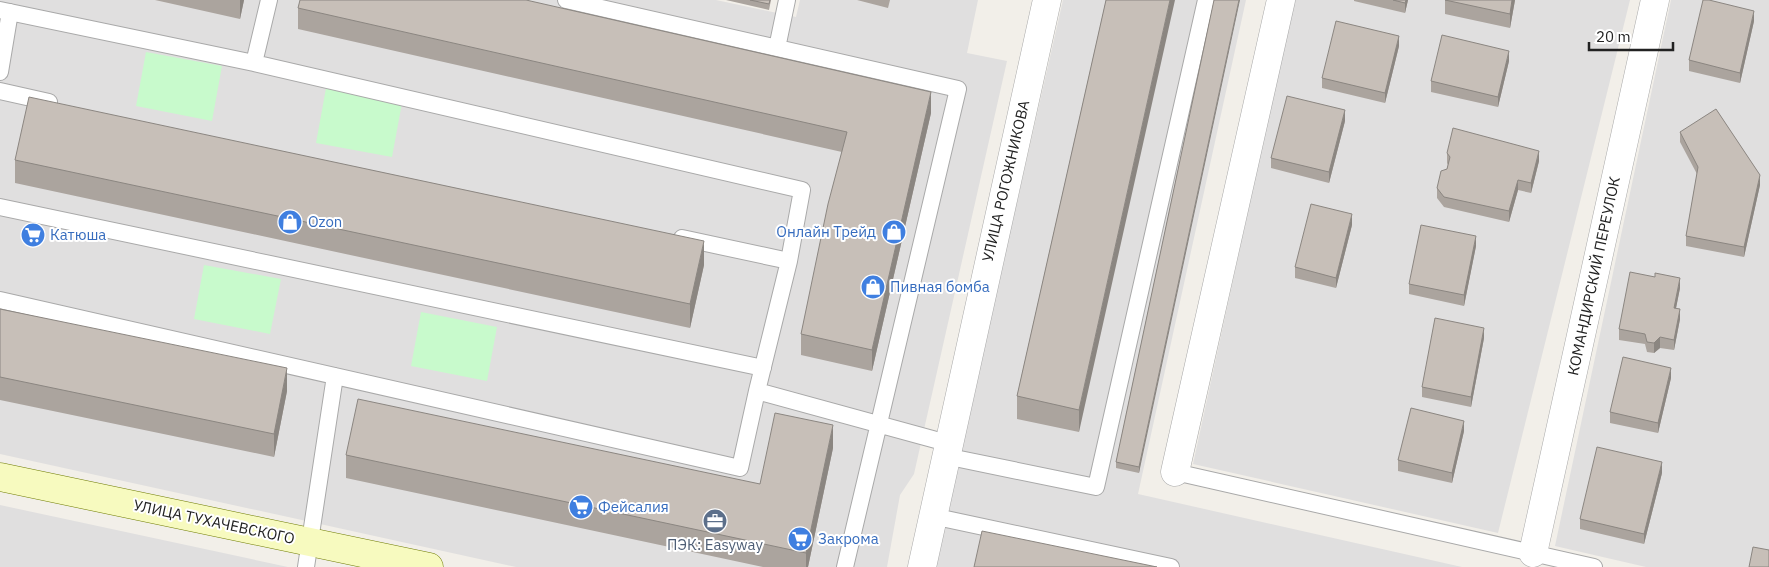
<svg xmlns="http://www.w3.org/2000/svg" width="1769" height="567" font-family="'IBM Plex Sans',sans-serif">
<rect width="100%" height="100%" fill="#f2efe9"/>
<path fill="#e0dfdf" d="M0,0h716l80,17 4,-17h178l-11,53 40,8 -93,413 -14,21 -13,72h-371l-516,-113z
M1063,0h183l-108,494 324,73h-528z
M1294,0h336l-132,533 -305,-69z
M1671,0h98v567h-123l-91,-21z
M0,505l288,62h-288z"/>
<path fill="#c8facc" d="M146,52l76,14 -10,55 -76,-15z
M326,88l76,15 -10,54 -76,-14z
M204,265l77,14 -11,55 -76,-15z
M421,312l76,15 -10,54 -76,-15z"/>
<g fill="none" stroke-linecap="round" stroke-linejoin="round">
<defs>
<path id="lane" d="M269,0l-15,63 548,127 -13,71 -32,130 190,52
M566,0l392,89 -113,478
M0,10l254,53
M777,48l10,-48
M0,72l10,-60
M0,91l49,11
M0,207l763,161
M682,238l107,23
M0,300l740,168 17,-77
M945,456l151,31 110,-487
M1175,472l419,95
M932,516l239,51
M306,567l29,-191"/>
<path id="street" d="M1175,472l106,-472
M1533,553l122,-553
M922,567l125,-567"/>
<path id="secondary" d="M0,477l429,90"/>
</defs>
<use href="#lane" stroke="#a9a9a9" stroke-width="18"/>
<use href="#street" stroke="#a9a9a9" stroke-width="29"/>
<use href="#secondary" stroke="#707d05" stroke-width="29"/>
<use href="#lane" stroke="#fff" stroke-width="16"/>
<use href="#street" stroke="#fff" stroke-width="28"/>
<use href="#secondary" stroke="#f7fabf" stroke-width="28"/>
</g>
<path fill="#aba49e" d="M155,0h89l-4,19z
M726,0h45l-2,10z
M857,0h33l-2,8z
M1106,0l-27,432 -62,-13v-23z
M1214,0l-75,473 -23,-5v-6z
M1354,0h54l-3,13 -51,-12z
M1445,0h70l-5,28 -65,-14z
M298,8l633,105 -59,258 -71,-16v-21l41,-182 -544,-123z
M1754,21l-14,62 -51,-12v-11z
M1399,46l-14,57 -63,-15v-10z
M1509,61l-11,46 -67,-15v-11z
M1345,121l-16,62 -58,-15v-10z
M1680,132l80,53 -16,72 -58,-11v-10l11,-62 -17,-32z
M1447,153l92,8 -8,32 -13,-3 -9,32 -65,-15 -7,-9v-10l10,-19 1,-4 -1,-2z
M15,160l689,105 -14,63 -675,-145z
M1352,225l-16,63 -41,-10v-11z
M1476,246l-12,60 -55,-12v-10z
M1680,288l-4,20 4,11 -6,31 -14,-2 -6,5 -7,-1 -2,-8 -26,-4v-11z
M0,309l287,82 -13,66 -274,-57z
M1484,338l-13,69 -49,-10v-10z
M1671,378l-13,55 -48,-10v-11z
M1464,431l-12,52 -54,-12v-11z
M833,448l-25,119h-45l-417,-89v-23l414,29z
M1662,473l-18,71 -64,-15v-10z"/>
<path fill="#8b8681" d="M240,0h4l-4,19z
M1170,0h5l-96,432v-22z
M1239,0h1l-101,473v-6z
M1406,0h2l-3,13v-10z
M1512,0h3l-5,28v-14z
M1754,11v10l-14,62v-10z
M1399,36v10l-14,57v-10z
M1509,51v10l-11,46v-10z
M931,92v21l-59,258v-21z
M1345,110v11l-16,62v-11z
M1539,151v10l-8,32v-10z
M1760,175v10l-16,72v-10z
M1518,180v10l-9,32v-11z
M1352,214v11l-16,63v-10z
M1476,236v10l-12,60v-11z
M704,241v24l-14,63v-24z
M1680,278v10l-6,30v-10z
M1680,309v10l-6,31v-10z
M1484,328v10l-13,69v-10z
M1660,337v11l-6,5v-10z
M287,368v23l-13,66v-23z
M1671,368v10l-13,55v-10z
M1464,421v10l-12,52v-10z
M833,425v23l-25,119h-2v-14z
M1662,462v11l-18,71v-10z"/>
<path fill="#c7bfb8" stroke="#8b8681" d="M300,0h226l405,92 -59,258 -71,-16 27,-130 19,-72 -549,-124z
M750,0h20l-1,4z
M1106,0h64l-91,410 -62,-14z
M1214,0h25l-100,467 -23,-5z
M1393,0h13l-1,3z
M1445,0h67l-2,14z
M1703,0h6l45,11 -14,62 -51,-13z
M1336,21l63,15 -14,57 -63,-15z
M1442,35l67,16 -11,46 -67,-16z
M1287,96l58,14 -16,62 -58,-14z
M29,97l675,144 -14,63 -675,-144z
M1716,109l44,66 -16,72 -58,-11 12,-69 -18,-35z
M1453,128l86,23 -8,32 -13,-3 -9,31 -65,-14 -7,-9 4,-17 6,-2 3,-12 -3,-4z
M1311,204l41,10 -16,64 -41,-11z
M1421,225l55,11 -12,59 -55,-11z
M1630,272l25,5v-4l25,5 -6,30 6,1 -6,31 -14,-3 -6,6 -7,-1 -2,-8 -26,-5z
M0,309l287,59 -13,66 -274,-57z
M1435,318l49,10 -13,69 -49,-10z
M1623,357l48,11 -13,55 -48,-11z
M358,399l402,85 15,-71 58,12 -27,128 -460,-98z
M1411,408l53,13 -12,52 -54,-13z
M1597,447l65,15 -18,72 -64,-15z
M982,531l175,36h-183z
M1753,547l16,3v17h-20z"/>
<defs>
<symbol id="shop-disc" viewBox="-11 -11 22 22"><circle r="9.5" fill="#3f7fe0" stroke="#fff"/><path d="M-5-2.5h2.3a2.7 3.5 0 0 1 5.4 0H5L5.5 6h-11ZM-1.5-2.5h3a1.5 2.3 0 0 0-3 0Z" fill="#fff"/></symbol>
<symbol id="supermarket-disc" viewBox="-11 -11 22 22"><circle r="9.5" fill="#3f7fe0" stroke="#fff"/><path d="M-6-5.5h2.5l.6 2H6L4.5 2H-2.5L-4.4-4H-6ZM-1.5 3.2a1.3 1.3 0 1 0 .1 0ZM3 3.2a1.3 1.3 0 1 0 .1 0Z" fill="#fff"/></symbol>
<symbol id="office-disc" viewBox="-11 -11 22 22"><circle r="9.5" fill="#5c6f8a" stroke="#fff"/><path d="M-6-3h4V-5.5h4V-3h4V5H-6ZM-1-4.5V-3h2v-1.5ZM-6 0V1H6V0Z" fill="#fff"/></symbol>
</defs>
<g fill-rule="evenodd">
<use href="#shop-disc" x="276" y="208" width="28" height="28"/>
<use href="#shop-disc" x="880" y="218" width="28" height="28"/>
<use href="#supermarket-disc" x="19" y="221" width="28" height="28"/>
<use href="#shop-disc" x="859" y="273" width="28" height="28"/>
<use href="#supermarket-disc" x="567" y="493" width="28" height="28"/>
<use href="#office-disc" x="701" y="507" width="28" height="28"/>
<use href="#supermarket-disc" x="786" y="525" width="28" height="28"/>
</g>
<g text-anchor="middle" stroke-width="4" stroke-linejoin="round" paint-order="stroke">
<g font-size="15" fill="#222" stroke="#fff">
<text transform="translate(1006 181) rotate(-77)" y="5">УЛИЦА РОГОЖНИКОВА</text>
<text transform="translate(1594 276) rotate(-78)" y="5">КОМАНДИРСКИЙ ПЕРЕУЛОК</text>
<text transform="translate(214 522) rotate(12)" y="5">УЛИЦА ТУХАЧЕВСКОГО</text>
</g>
<g font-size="15" fill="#366cbe" stroke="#fff" text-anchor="start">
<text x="308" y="227">Ozon</text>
<text x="876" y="237" text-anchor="end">Онлайн Трейд</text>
<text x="50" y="240">Катюша</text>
<text x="890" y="292">Пивная бомба</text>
<text x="598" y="512">Фейсалия</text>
<text x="818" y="544">Закрома</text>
</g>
<g font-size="15" fill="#4e5e75" stroke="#fff">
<text x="715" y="550">ПЭК: Easyway</text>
</g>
</g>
<path d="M1589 42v8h84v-8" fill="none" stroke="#222222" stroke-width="2.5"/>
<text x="1596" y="42" font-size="15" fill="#222222" stroke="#ffffff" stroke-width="4" paint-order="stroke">20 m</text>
</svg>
